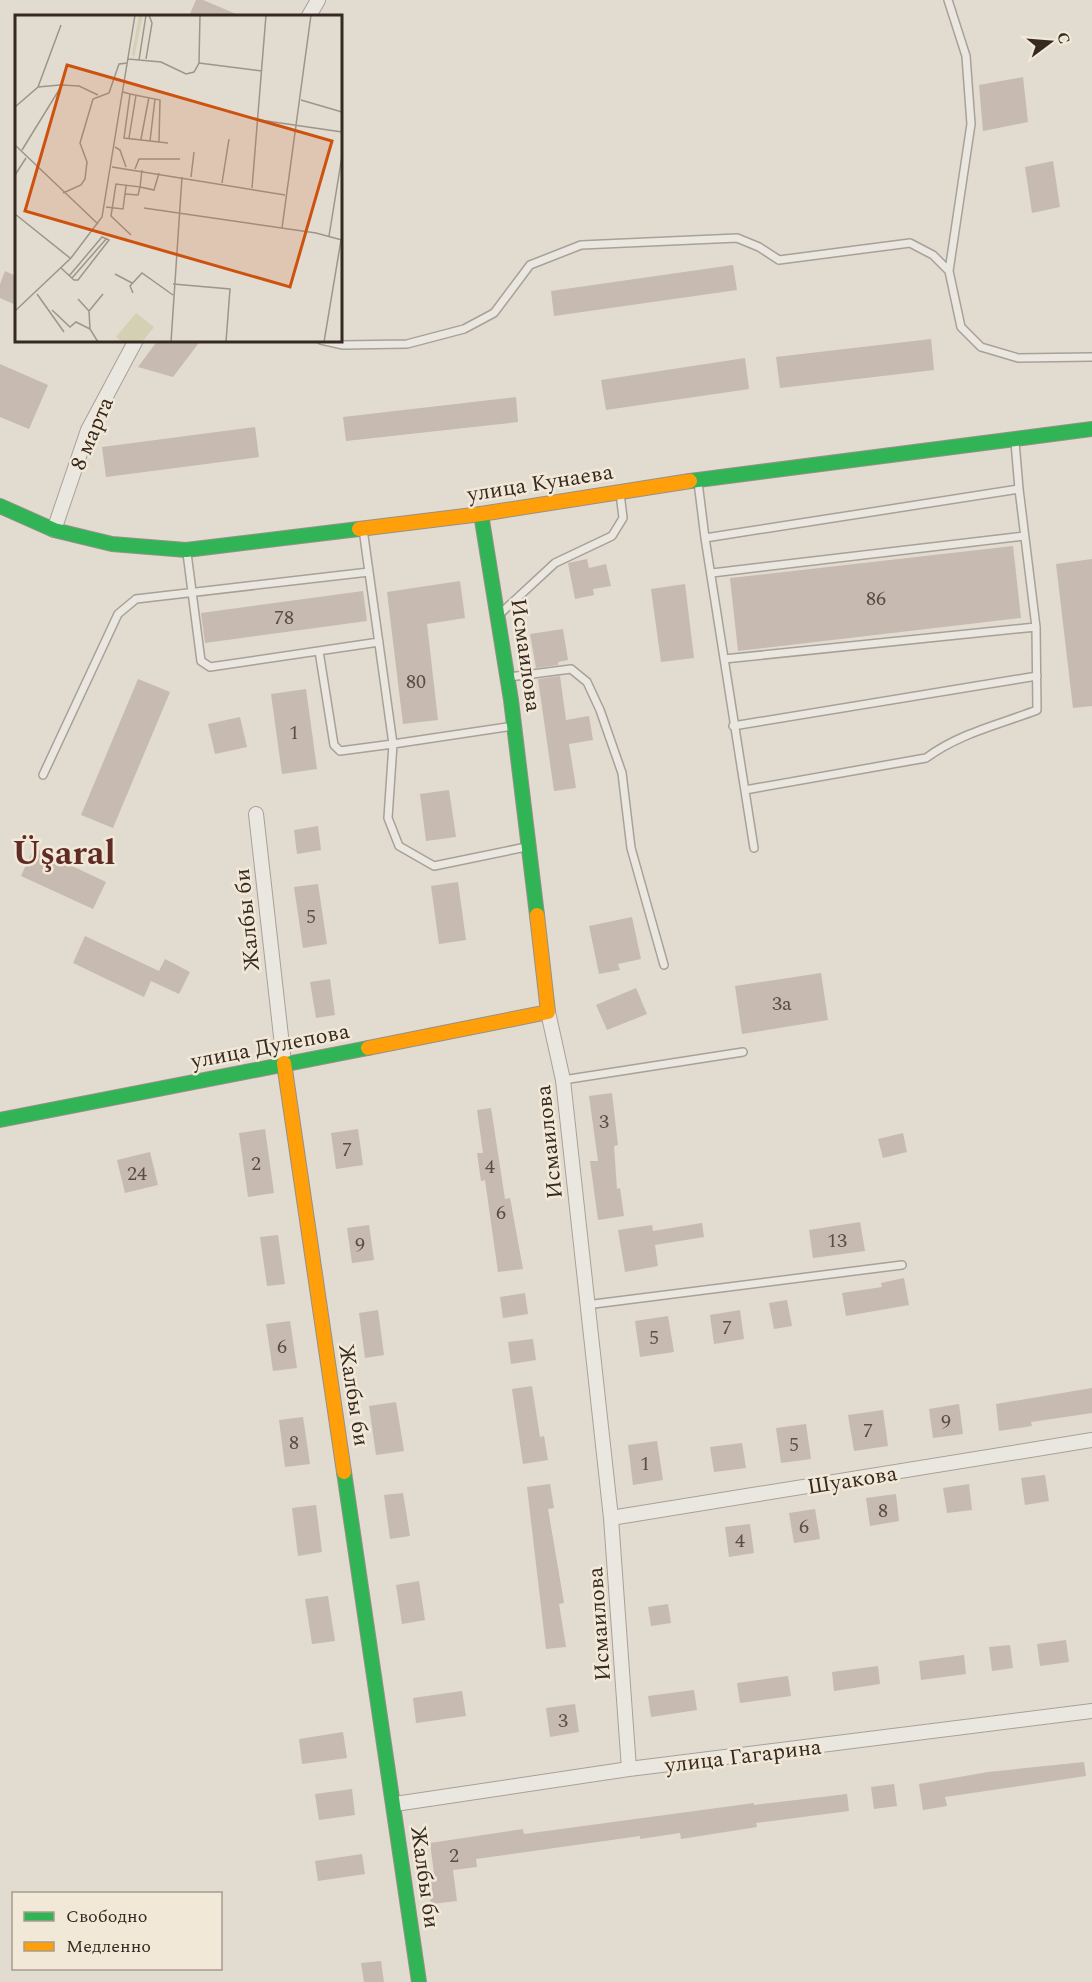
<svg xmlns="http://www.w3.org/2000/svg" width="1092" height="1982" font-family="Spectral,serif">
<rect width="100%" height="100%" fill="#e2dbd0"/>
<path fill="#c6bab1" d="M196,0h7l38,16h-52z
M1023,77l5,45 -45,9 -4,-46z
M1053,161l7,46 -28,6 -7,-46z
M733,265l4,25 -183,26 -3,-25z
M5,271l11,5v29l-16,-7v-14z
M931,339l3,31 -154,18 -4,-31z
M158,340h43l-28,37 -35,-10z
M745,358l4,31 -143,21 -5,-30z
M0,364l48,21 -19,44 -29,-12z
M516,397l2,25 -172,19 -3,-24z
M255,427l4,30 -153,20 -4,-30z
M1013,546l8,72 -283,33 -8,-73z
M587,559l2,9 17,-4 5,22 -18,3 1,6 -19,4 -7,-36z
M1092,559v147l-19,2 -17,-144z
M460,581l5,37 -38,6 11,96 -35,4 -16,-132z
M685,584l9,74 -33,4 -10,-73z
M363,591l4,30 -162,22 -4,-30z
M563,629l5,31 -10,2v3l-22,3 -6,-34z
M560,676l6,44 23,-4 4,24 -24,4 7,44 -22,3 -16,-112z
M138,679l32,13 -57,136 -32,-13z
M306,689l11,80 -35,5 -11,-80z
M240,717l7,30 -32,7 -7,-30z
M449,790l7,47 -30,4 -6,-47z
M318,826l3,24 -24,4 -3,-24z
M34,848l72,34 -13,27 -72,-33z
M458,882l8,58 -27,4 -8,-58z
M318,884l9,60 -24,4 -9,-61z
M632,917l9,42 -23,5 2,6 -21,4 -10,-48z
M85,936l74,35 6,-12 25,13 -11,22 -28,-13 -7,16 -71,-34z
M821,973l7,47 -86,14 -7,-48z
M330,979l5,36 -19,3 -6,-36z
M636,988l11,26 -40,16 -11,-25z
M612,1093l6,52 -4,1 3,43 3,-1 4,28 -26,4 -8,-59h8l-9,-65z
M491,1108l14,91 5,-1 13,71 -25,3 -13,-92 -4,1 -4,-28h6l-6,-43z
M265,1129l9,64 -26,4 -9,-64z
M358,1129l5,36 -27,4 -5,-36z
M903,1133l4,19 -24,6 -5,-19z
M150,1152l8,33 -33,8 -8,-33z
M860,1222l5,29 -52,7 -4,-28z
M702,1223l2,14 -49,8 3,21 -33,6 -7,-42 34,-5 1,6z
M369,1225l5,35 -22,3 -5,-35z
M278,1235l7,49 -18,2 -7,-49z
M904,1278l5,27 -63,11 -4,-23 40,-6 -1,-4z
M525,1293l3,21 -25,4 -3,-21z
M787,1300l5,26 -18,3 -5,-26z
M378,1310l6,45 -19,3 -6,-45z
M740,1310l4,29 -30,5 -4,-29z
M668,1316l6,36 -34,5 -5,-36z
M290,1321l7,47 -24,3 -7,-47z
M533,1339l3,21 -25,4 -3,-22z
M532,1386l8,51 4,-1 4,24 -25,4 -11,-75z
M1092,1388v25l-61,9 1,4 -33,5 -3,-27z
M396,1402l8,49 -28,4 -7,-49z
M959,1404l4,30 -30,4 -4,-29z
M883,1410l5,36 -34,5 -6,-36z
M303,1417l7,47 -25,3 -6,-47z
M806,1424l5,35 -30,4 -5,-35z
M657,1441l6,39 -30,5 -5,-40z
M742,1443l4,25 -32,4 -4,-25z
M1045,1475l4,26 -24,4 -4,-27z
M550,1484l4,24 -6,1 16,94 -5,1 7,43 -20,2 -19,-162z
M969,1484l3,26 -25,3 -4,-25z
M403,1493l7,43 -20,3 -6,-44z
M896,1494l3,27 -29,5 -4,-28z
M316,1505l6,47 -24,4 -6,-48z
M815,1509l5,30 -26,4 -5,-30z
M750,1524l4,29 -25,4 -4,-30z
M419,1581l6,39 -23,4 -6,-39z
M328,1596l7,45 -23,3 -7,-45z
M668,1604l3,19 -20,3 -3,-19z
M1066,1640l3,22 -29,4 -3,-22z
M1010,1645l3,23 -21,3 -3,-24z
M964,1655l2,19 -45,6 -2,-19z
M878,1666l2,18 -46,7 -2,-19z
M788,1676l3,20 -51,7 -3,-20z
M694,1690l3,20 -46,7 -3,-21z
M462,1691l4,25 -50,7 -3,-25z
M575,1704l4,28 -29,5 -4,-29z
M343,1732l4,26 -45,6 -3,-25z
M1084,1762l2,14 -141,21 2,9 -24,4 -4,-26 69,-12z
M894,1784l3,22 -23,3 -3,-22z
M352,1789l3,26 -36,5 -4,-26z
M847,1794l2,17 -93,12 1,4 -76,12 -1,-6 -40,6v-3l-164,23 1,8 -24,3 4,31 -26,3 -3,-22 7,-1 -5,-38 93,-14 1,5 230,-31v2z
M362,1854l3,20 -47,7 -3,-20z
M381,1961l3,21h-20l-3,-19z"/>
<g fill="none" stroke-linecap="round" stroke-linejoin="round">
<defs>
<path id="lane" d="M948,0l18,56 5,68 -22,147
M321,340l22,5 64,-1 57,-15 30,-16 36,-48 51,-20 156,-7 22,9 20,13 131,-17 23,12 16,16 12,56 20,20 37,11 74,-1
M698,482l7,56
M363,529l6,43
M187,553l14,108 9,6 169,-25
M712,573l312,-37
M502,612l53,-49 57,-27 11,-18 -3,-25
M319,651l15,94 6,6 53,-7 -5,74 11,28 35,20 92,-19
M724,659l312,-32
M509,677l62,-8 16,13 13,28 22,63 9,75 33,117
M733,726l304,-50
M43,775l75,-161 18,-15 233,-27 24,172 120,-18
M745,790l181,-32c34,-25 72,-33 111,-48l-1,-83 -17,-138
M754,848l-49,-310 314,-49 -4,-47
M563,1080l180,-28
M586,1305l316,-40"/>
<path id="street" d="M309,16l9,-16
M54,530l34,-100 48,-90
M256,814l28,249
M548,1012l15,68 48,438 18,251
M611,1518l481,-78
M395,1804l234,-35 463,-58"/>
<path id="fast" d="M690,481l402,-52
M0,506l54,24 58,14 74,6 173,-21
M481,514l30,186 26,215
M0,1120l368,-72
M344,1472l75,510"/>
<path id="slow" d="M359,529l122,-15 209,-33
M368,1048l180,-36 -11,-97
M284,1063l60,409"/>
</defs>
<use href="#lane" stroke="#a8a198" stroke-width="10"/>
<use href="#street" stroke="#a8a198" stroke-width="16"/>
<use href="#fast" stroke="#979088" stroke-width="16"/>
<use href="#slow" stroke="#979088" stroke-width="16"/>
<use href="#lane" stroke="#eae7e0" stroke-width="7"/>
<use href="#street" stroke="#eae7e0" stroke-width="14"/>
<use href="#fast" stroke="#30b455" stroke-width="14"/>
<use href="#slow" stroke="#ff9f0a" stroke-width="14"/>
</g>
<g text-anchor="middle" stroke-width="5" stroke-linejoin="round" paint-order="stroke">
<g font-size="20" fill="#5a4d45">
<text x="876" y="605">86</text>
<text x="284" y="624">78</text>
<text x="416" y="688">80</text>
<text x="294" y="739">1</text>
<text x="311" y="923">5</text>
<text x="782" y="1010">3а</text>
<text x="604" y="1128">3</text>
<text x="347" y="1156">7</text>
<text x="256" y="1170">2</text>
<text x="490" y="1173">4</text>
<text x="137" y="1180">24</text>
<text x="501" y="1219">6</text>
<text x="837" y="1247">13</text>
<text x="360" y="1251">9</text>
<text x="727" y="1334">7</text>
<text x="654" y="1344">5</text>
<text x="282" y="1353">6</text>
<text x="946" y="1428">9</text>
<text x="868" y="1437">7</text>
<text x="294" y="1449">8</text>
<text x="794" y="1451">5</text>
<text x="645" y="1470">1</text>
<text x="883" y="1517">8</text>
<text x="804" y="1533">6</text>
<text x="740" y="1547">4</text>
<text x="563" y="1727">3</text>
<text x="454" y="1862">2</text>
</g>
<g font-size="22" fill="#362921" stroke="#f2e8d7">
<text transform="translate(91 433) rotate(-67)" y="8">8 марта</text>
<text transform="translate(540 482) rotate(-9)" y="8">улица Кунаева</text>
<text transform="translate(527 655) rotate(82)" y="8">Исмаилова</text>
<text transform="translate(246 920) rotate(-96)" y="8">Жалбы би</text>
<text transform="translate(270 1045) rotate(-11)" y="8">улица Дулепова</text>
<text transform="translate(548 1142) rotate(-96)" y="8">Исмаилова</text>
<text transform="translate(355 1395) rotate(81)" y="8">Жалбы би</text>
<text transform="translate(852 1479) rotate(-9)" y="8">Шуакова</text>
<text transform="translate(598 1624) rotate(-94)" y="8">Исмаилова</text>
<text transform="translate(743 1755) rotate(-7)" y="8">улица Гагарина</text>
<text transform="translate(426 1877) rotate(82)" y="8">Жалбы би</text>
</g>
<g font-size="34" font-weight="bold" fill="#5e2b25" stroke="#f2e8d7">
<text x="64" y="864">Üşaral</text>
</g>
</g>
<g transform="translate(15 15)">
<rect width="327" height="327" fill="#e2dbd0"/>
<path d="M124,0h4l-9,43 -2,-4zM121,298l18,14 -12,15h-20l-6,-5z" fill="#d3d0b4"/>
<path fill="none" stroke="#9d948a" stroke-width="1.5" d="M113,44l33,3 25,12 8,-2 5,-9 1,-48M131,44l6,-36 -3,-8M124,45l7,-45M184,48l63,8M23,72l22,-2M108,77l7,2 -6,44 44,5M115,79l30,6 -1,42M286,85l41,12M0,92l23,-20 23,-62M245,105l82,12M114,123l7,-43M126,124l8,-42M135,126l5,-42M0,130l83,79M100,132l5,3 6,17M7,135l40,-65 17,1 19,9M97,152l173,28M120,154l4,-10h41M0,160l11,-17M176,162l3,-25M207,168l7,-44M237,173l14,-173M48,178l18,-8 4,-6 2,-17 -7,-19 13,-44 16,-6 10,-29 9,-1M110,179l13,1 2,-8 14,3 5,-17M91,192l17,2 3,-23M129,193l172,25 26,7M0,199l55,44M267,213l29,-213M116,220l-20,-19 5,-32 24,3 2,-17M314,221l13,-80M46,253l13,12h4l31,-40 -7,-3 -33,39M100,259l17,9M57,263l35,-40M158,269l57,5 -4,53M118,278l-3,-7 12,-13 31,22M22,279l27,38M63,284l11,12 1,18 8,13M37,295l18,17 6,-5 14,7M0,296l56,-53 31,-41 33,-202M74,296l14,-17M156,327l11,-165M309,327l17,-102"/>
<path fill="#cd520f" fill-opacity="0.15" stroke="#cd520f" stroke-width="3" d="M52,50l265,76 -42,146 -265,-76z"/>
<rect width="327" height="327" fill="none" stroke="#362921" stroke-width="3"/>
</g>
<rect x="12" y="1892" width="210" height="78" fill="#f2e8d7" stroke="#a79c8e" stroke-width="1.5"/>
<rect x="24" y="1912" width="30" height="9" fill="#30b455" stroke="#a79c8e" stroke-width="1.5"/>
<text x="66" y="1922" font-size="18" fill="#362921">Свободно</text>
<rect x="24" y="1942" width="30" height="9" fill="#ff9f0a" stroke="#a79c8e" stroke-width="1.5"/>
<text x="66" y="1952" font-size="18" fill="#362921">Медленно</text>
<g transform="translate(1050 42) rotate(74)" stroke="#f2e8d7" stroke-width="4.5" paint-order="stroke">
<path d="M0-4.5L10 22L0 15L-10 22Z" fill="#362921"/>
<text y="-9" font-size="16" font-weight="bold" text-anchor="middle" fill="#362921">С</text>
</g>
</svg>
